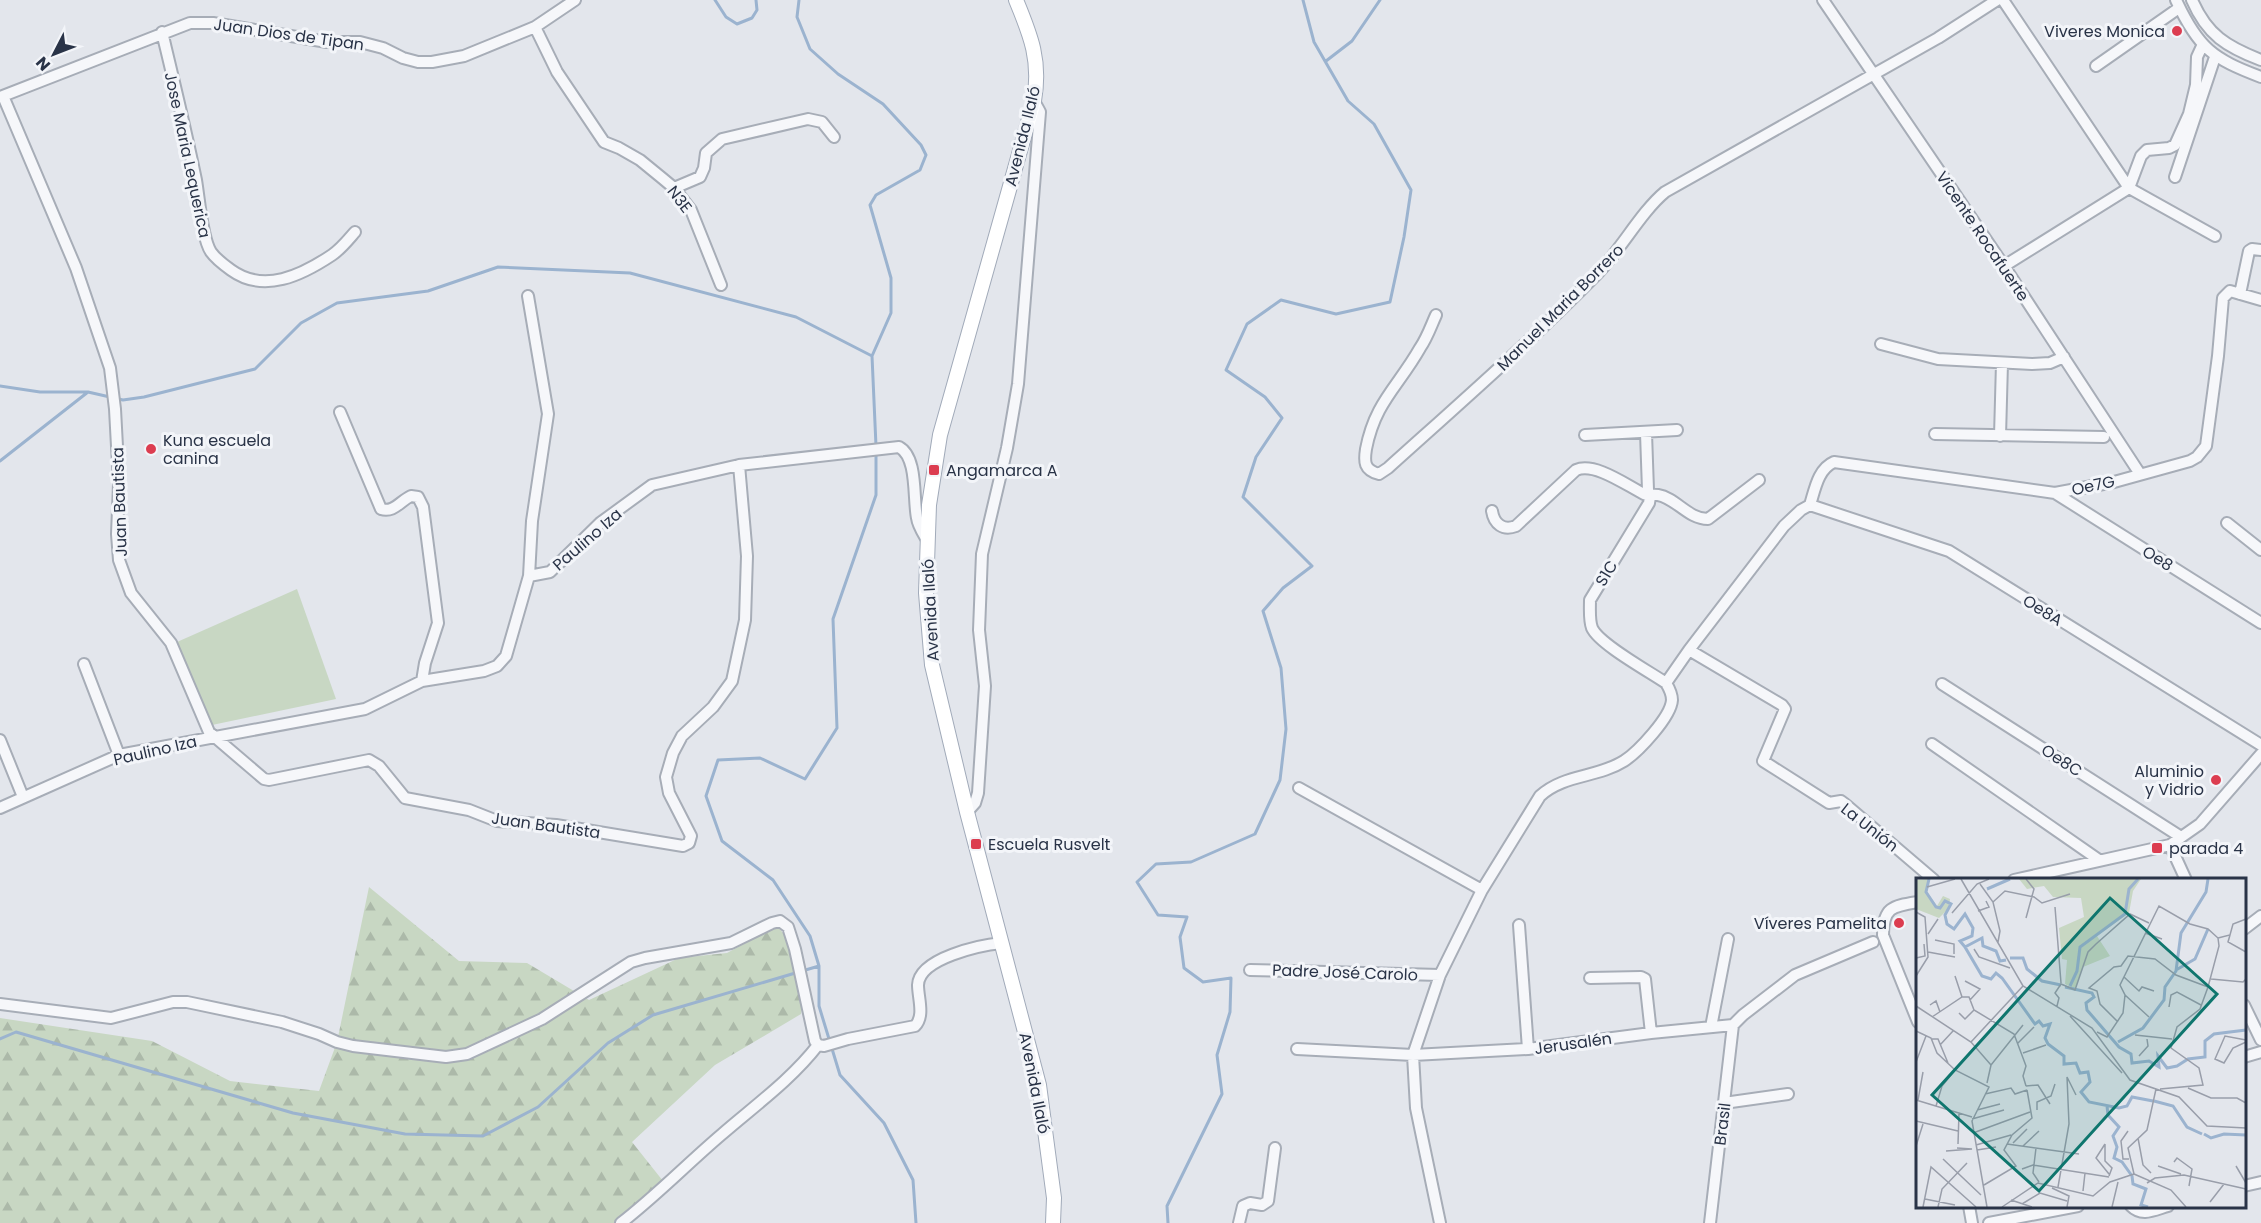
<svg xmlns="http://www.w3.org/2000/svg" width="2261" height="1223" font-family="Poppins,sans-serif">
<defs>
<pattern id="forest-firs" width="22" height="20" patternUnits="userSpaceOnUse" patternTransform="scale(1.5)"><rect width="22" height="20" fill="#c8d7c3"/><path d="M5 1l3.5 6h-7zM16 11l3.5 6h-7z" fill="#acb9a9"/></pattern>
</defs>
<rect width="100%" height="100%" fill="#e3e6ec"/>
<path fill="url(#forest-firs)" d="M369,887l90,74 68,2 62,37 90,-42 48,-5 50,-27 20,23 8,36 -4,29 -86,51 -83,77 31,39 -41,42h-622v-205l152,23 78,40 89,10 18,-49z"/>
<path fill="#c8d7c3" d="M297,589l39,110 -124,26 -35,-83z"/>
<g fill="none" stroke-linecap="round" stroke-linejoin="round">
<path stroke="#9bb3cf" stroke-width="3" d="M715,0l11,17 11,7 15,-6 5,-8 -1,-10
M799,0l-2,17 13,32 28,25 45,30 38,41 5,10 -6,15 -44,25 -6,10 21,73v35l-19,43 4,90
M1326,61l26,-20 28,-41
M0,386l40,6h48
M876,452v43l-43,124 4,109 -32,51 -45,-21 -42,2 -12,36 16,45 51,39 37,56 9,30v40l21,69 44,48 29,57 3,43
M0,461l88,-69 35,8 21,-3 111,-28 46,-46 36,-20 91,-12 70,-24 132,6 166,44 76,39
M0,1039l16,-7 277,81 112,21 78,2 55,-29 70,-64 45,-28 166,-49
M1168,1223l-1,-17 55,-112 -5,-39 13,-43 1,-34 -28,4 -19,-14 -4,-31 7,-20 -29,-2 -21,-33 19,-18 35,-2 64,-28 25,-54 6,-51 -5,-61 -18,-57 20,-23 29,-22 -69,-69 13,-40 26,-39 -17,-21 -39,-27 21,-46 34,-24 55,14 54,-12 14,-65 7,-47 -37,-66 -26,-23 -34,-59 -11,-42"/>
<defs>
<path id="minor" d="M1823,0l181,266 136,208
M2003,0l126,188 86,48
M2176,0c22,48 37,59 85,77
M2192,0c15,35 35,47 69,60
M535,27l22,45 47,70 15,6 21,12 22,18 12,10 17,22 30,75
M162,32c12,50 24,99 34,148 3,17 6,59 15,72 5,7 13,13 20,18 33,24 71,5 101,-15 9,-6 16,-15 23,-23
M2096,66l83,-58
M3,96l73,172 34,100 5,41 4,75 -2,50 2,26 12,33 40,50 38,89 55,47 5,1 100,-20 10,6 26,32 64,12 28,11 59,4 127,21 6,-3 2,-7 -22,-43 -3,-16 7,-24 9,-17 31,-29 19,-26 13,-61 2,-64 -8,-91
M0,97l190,-74h23l114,19h33l23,6 20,10 15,4h14l32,-6 71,-29 40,-27
M2175,177l40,-120
M674,188l26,-11 4,-9 2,-15 16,-14 86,-20 14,3 12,15
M2004,266l125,-78 12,-32 6,-6 22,-2 6,-3 14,-31 7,-29 1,-28 6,-13
M2240,294l9,-43 3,-2 9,1
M528,296l20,118 -16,107 -3,55
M1436,315c-5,11 -9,23 -16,33 -22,39 -45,54 -54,101 -2,13 -2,21 13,25l9,-6c71,-64 143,-127 210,-195 24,-25 43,-61 67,-81l273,-154 59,-38
M1881,344l57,15 94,5 18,-1 14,-6
M340,412l41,97c13,4 19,-8 30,-13l7,1 5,10 15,116 -13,40 -3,18
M1935,434l169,3
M1585,435l92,-5
M2000,436l2,-73
M2055,493l206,130
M1810,505c5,-16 8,-36 24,-43l221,31 59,-11 76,-21 7,-4 9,-11 12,-90 5,-58 7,-7 31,9
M1810,505l139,46 312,194
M1492,511c2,13 11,20 24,15l60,-56c19,-8 50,15 68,24 5,2 8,0 14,1 18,3 30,24 50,24l51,-39
M2227,523l34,27
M1689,650l95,-124 17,-16 9,-5
M84,664l35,91
M1666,683l23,-33 93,55 3,4 -22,52 66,42 12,-2 4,3 89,76
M1942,684l239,153
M0,740l23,57
M1932,744l167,116
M1299,788l183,102
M0,808l119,-53 246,-46 57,-28 62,-10 13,-5 9,-10 23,-80 21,-4 50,-49 52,-38 87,-20 160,-18c19,10 14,52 18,71 1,8 6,15 10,22
M967,812l8,-9 3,-10 7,-107 -6,-56 3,-76 25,-106 11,-64 22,-272 -6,-11
M2170,845l16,35
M2014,880l156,-35 30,-21 61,-70
M1918,902c-25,4 -35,5 -35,33l35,87
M1519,925l9,124
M2244,929l17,-13
M1250,970l190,5
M1590,978l51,-1 4,2 6,54
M0,1004l111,14 62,-16h14l95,20 37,12 18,8 16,4 93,11 21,-3 75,-35 89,-57 14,-4 86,-15 41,-20 8,-2 8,6 7,22 20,92 3,4 6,1 24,-7 67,-13c10,-10 3,-28 3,-41 1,-27 63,-40 84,-42
M2244,1005l17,35
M1733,1025l10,-10 52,-40 78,-33
M1711,1027l17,-88
M1297,1049l116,6 115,-6 123,-16 82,-8
M2244,1057l17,-5
M1724,1103l64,-9
M2244,1186l17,-4
M1969,1206l3,17
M2131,1206c11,11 23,4 37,0
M621,1223c35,-27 66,-59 100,-88 32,-28 70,-55 97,-90
M1239,1223l4,-17 7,-3 12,2 6,-4 7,-53
M1440,1223l-24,-115 -3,-53 27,-80 42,-85 58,-94c24,-22 57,-18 84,-35 14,-9 47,-44 48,-61 0,-7 -3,-12 -6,-17 -16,-11 -67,-39 -74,-55 -3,-8 -2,-19 -2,-28l59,-97 1,-6 -2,-7 -2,-57
M1710,1223l23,-198
M1989,1223l89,-17"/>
<path id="major" d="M1016,0c15,36 25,61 18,101l-94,334 -11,70 -3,88 6,72 35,147 72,273 15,113 -1,25"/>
</defs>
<use href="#minor" stroke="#a7adb7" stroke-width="14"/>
<use href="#major" stroke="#a1aab9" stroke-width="16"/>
<use href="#minor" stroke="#f6f7fa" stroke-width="10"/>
<use href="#major" stroke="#fff" stroke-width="14"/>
</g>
<g fill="#dc3d50" stroke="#f3f5f9" stroke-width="2">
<circle cx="2177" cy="31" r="6"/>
<circle cx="151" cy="449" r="6"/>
<rect x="928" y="464" width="12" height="12" rx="3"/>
<circle cx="2216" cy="780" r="6"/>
<rect x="970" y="838" width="12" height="12" rx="3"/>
<rect x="2151" y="842" width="12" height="12" rx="3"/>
<circle cx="1899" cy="923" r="6"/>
</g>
<g text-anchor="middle" stroke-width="6" stroke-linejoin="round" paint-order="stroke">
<g font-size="16" fill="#293347" stroke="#f3f5f9" text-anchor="start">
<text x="2165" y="37" text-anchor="end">Viveres Monica</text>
<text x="163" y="446">Kuna escuela<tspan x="163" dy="18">canina</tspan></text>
<text x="946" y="476">Angamarca A</text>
<text x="2204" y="777" text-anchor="end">Aluminio<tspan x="2204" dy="18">y Vidrio</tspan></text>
<text x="988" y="850">Escuela Rusvelt</text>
<text x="2169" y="854">parada 4</text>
<text x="1887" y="929" text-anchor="end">Víveres Pamelita</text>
</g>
<g font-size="16" fill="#293347" stroke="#f3f5f9">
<text transform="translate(289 34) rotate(8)" y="6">Juan Dios de Tipan</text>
<text transform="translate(1022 136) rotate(-76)" y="6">Avenida Ilaló</text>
<text transform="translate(188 155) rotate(78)" y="6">Jose Maria Lequerica</text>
<text transform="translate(680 199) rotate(52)" y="6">N3E</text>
<text transform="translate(1983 236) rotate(56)" y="6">Vicente Rocafuerte</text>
<text transform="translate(1560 307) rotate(-45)" y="6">Manuel Maria Borrero</text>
<text transform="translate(2093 485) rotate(-12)" y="6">Oe7G</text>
<text transform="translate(119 502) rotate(-92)" y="6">Juan Bautista</text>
<text transform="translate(587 539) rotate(-41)" y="6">Paulino Iza</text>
<text transform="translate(2158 558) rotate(32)" y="6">Oe8</text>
<text transform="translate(1606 573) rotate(-59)" y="6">S1C</text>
<text transform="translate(930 610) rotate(-93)" y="6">Avenida Ilaló</text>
<text transform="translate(2043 610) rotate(32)" y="6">Oe8A</text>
<text transform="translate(155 750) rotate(-13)" y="6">Paulino Iza</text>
<text transform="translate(2062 760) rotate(33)" y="6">Oe8C</text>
<text transform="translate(546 825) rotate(8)" y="6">Juan Bautista</text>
<text transform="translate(1870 827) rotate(38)" y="6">La Unión</text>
<text transform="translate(1345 972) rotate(2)" y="6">Padre José Carolo</text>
<text transform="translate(1573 1043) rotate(-8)" y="6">Jerusalén</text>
<text transform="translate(1035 1083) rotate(79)" y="6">Avenida Ilaló</text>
<text transform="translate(1722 1124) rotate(-83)" y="6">Brasil</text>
</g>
</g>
<g transform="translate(1916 878)">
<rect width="330" height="330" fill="#e3e6ec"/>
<path d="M103,1h122l-8,12 -4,22 -32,23 13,20 -27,11 -8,22 -10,-5 2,-24 -5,-1 -3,-31 25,-11 -3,-19 -28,-1 -9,-11 -17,3z" fill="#c8d7c3"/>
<path d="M13,1l-2,13 10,14 6,-10 7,3 -1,9 -10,10 -23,-9v-29z" fill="#c8d7c3"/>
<path fill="none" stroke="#9bb3cf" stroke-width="3" d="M13,1l-3,13 10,15 4,1 5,-7 6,3 -6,11 2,9 7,5 11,-15 8,14 -1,8 -12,5 5,6M71,11l23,-10M94,80h13l4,11 15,12 19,4M90,82l-6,1 -4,-10 -13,-5 -1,-8 -17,9 17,29 9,3 5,-6 6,5 33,46 4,-3 4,5 7,-2 -5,14 3,6 16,12v8l12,-1 4,10 8,-1 2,10 -9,10 8,10 30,6 8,-2 5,-9 21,4M260,92l19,-11 13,-30M154,108l7,-15 3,-24 45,-33 4,-25 9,-10M149,109l27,6 2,4 -8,6 1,7 32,37 12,7 1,9 17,-2 10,6 -1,-11 9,12 10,-2 11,-7 17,-2v-16l9,-7 32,-4M202,164l25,-14 21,-28 1,-13 11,-16 5,-38 25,-41 2,-13M238,223l19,5 14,21 15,7M191,228l1,9 11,12 -6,9 4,11 -3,11 8,4 10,14 1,8 13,5 -5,16 7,2M288,256l7,4 13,-4 22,1"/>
<path fill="none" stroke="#999eaa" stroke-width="1.5" d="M45,1l62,107 69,42 38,52 49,17 28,29 39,2M64,6l13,18 7,29 -2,11M11,9l28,-8M77,24l12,-11 29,6 8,6 28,-9M139,29l6,76M62,33l11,-4 -3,-6M0,34l9,5 3,40 -12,19M36,35l25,-29 12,-5M110,40l8,-29 -8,-10M229,55l17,6M12,56l10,-15M314,57l-2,7 18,10M302,60l12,-3 3,-11 13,-5M19,62l19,4v10M58,71l5,8 31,11M12,74l27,5M0,80l9,-2 -1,-12M39,98l7,21M208,99l15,14 3,-4 12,4M295,101l32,3 3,-3M49,103l15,8 -10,11M209,117l24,22M14,127l6,-4 4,11M0,128l55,36 20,23M141,128l2,-8 -4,-5 6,-9 14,6 13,-38 8,-8 34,-30 19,9M253,129l2,-12 6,-3 24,13M43,135l6,6 9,-9M154,138l52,57M16,139l30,-20h7l5,13 40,24 12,32 -3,10 3,10M202,144l-18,-18 -3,-13 -8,-3 25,-21 7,-1 7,-10 27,3 21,16 32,12M0,153l15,7 6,15 18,17 34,17 -17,34 15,86M181,154l10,5 16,-24 2,-18 -5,-10 39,-79 31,18 18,5 10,9 1,8 -11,41 -8,22 -23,18 -6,21 28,20 4,17 -43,4M219,157l37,4M16,161h6l10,24M330,162l-21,-4 -10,23 9,4 9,-15 13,-6M55,164l52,-56M102,165l16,-16M24,167l13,-14M107,175l23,-8M223,178l9,-10 -1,-7M0,184l10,-26M75,187l32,-40M71,205l4,-18M110,208l12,-1 12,19M272,210l23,10h26l9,5M69,216l26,-6 4,6 12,-4M0,222l56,17M2,222l5,-28M20,228l6,-20 13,-16M61,232l23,-6M121,232v-8l14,-6 4,-12M56,241l32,-9M0,243l42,10M212,253l-7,10 2,18h6M57,255l57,-21M222,260l5,27 8,8M97,265l14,-14M42,266l1,-31M91,266l72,10M189,266v17l7,7 -3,8M189,266l-9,14 13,16M60,267l35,-10M0,268l7,-22M107,268l16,-15M120,270l-3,25 6,9M61,272l19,-3M30,273l26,-2 -15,-1M27,281l38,36M258,284l3,-4 15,11 -3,17M242,288l23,8M320,288l10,17M106,291l11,-4 76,12M218,296l-6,-26 19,-18 9,-41M218,296l37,16 15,17M231,305l8,-5 29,-3 62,14M68,307l32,-19 -12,-16 8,-15 20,-17 -5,-28M142,309l11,-63 -2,-47 9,18M136,310l17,8 -2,11M167,313l2,-18M9,321l30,6M95,322l21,7M294,324l14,-18M106,326l18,-11 27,8M7,329l8,-40 45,40M22,329l4,-18 25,-26M86,329l36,-24 55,13 17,-14 24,-8M196,329l6,-25"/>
<path fill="#0f766e" fill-opacity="0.15" stroke="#0f766e" stroke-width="3" d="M194,20l107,96 -178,197 -107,-96z"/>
<rect width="330" height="330" fill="none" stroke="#293347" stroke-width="3"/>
</g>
<g transform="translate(54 54) rotate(228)" stroke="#f3f5f9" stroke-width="4.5" paint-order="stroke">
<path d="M0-4.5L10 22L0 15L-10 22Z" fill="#293347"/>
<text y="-9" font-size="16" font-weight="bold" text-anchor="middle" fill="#293347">N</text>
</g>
</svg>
